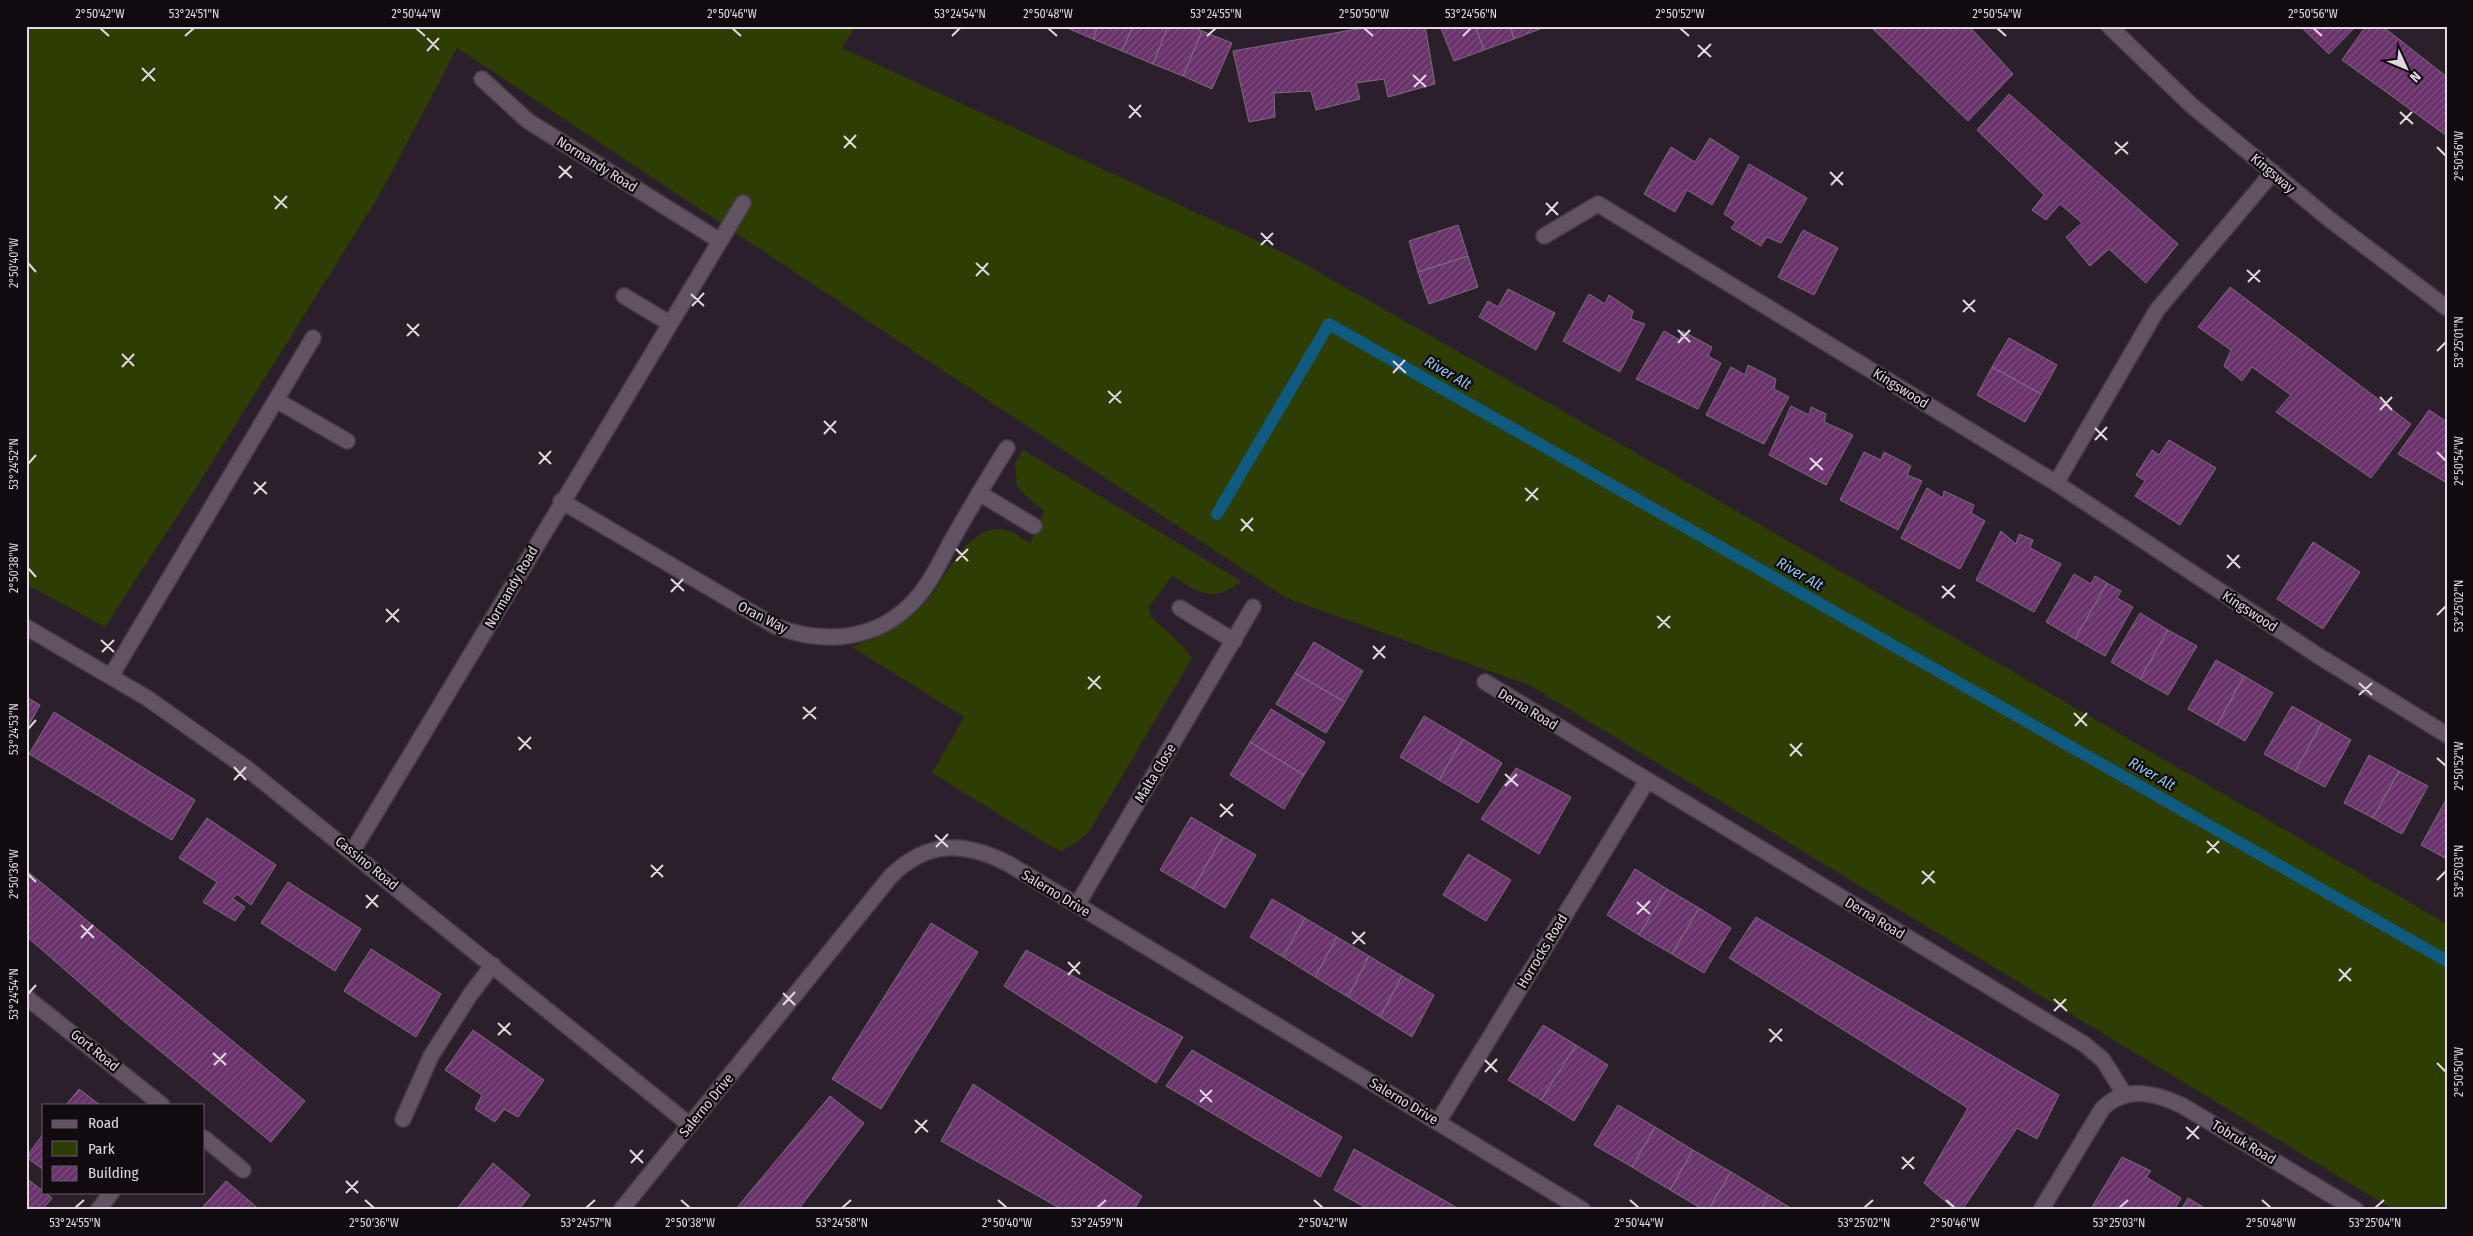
<svg xmlns="http://www.w3.org/2000/svg" width="2473" height="1236" font-family="'Fira Sans Condensed',sans-serif">
<defs>
<pattern id="building-hatch" width="6" height="6" patternUnits="userSpaceOnUse" patternTransform="scale(1.25)"><rect width="6" height="6" fill="#69326b"/><path d="M-1 1l2-2M0 6l6-6M5 7l2-2" fill="none" stroke="#7e4f80"/></pattern>
</defs>
<rect width="100%" height="100%" fill="#2c1f2c"/>
<path fill="#2e3d04" d="M26,26h830l-14,22 452,210 372,212 781,454v286h-53l-865,-525 -243,-87 -829,-550 -77,146 -181,289 -94,144 -79,-43z
M1023,450l218,131c-28,23 -41,12 -69,-5l-23,31 1,9 33,30 9,12 -103,174 -12,10 -16,9 -9,-4 -120,-74 32,-56 -112,-70c29,-11 52,-22 74,-45 21,-24 41,-80 80,-72 8,1 16,9 24,13l14,-31 -27,-25 -2,-24z"/>
<g fill="none" stroke-linecap="round" stroke-linejoin="round">
<path stroke="#0e5b7f" stroke-width="12" d="M1217,514l112,-190 1118,637"/>
</g>
<path fill="url(#building-hatch)" stroke="#7c6c7c" d="M1063,26h35l-5,13z
M1098,26h35l-11,25 -29,-12z
M1133,26h35l-15,38 -31,-13z
M1168,26h23l11,5 -19,45 -30,-12z
M1374,26h51l10,58 -47,13 -4,-18 -28,4 4,16 -44,11 -5,-19 -37,2 1,24 -26,5 -16,-71z
M1440,26h35l9,24 -30,11z
M1475,26h35l4,13 -30,11z
M1510,26h34l1,1 -31,12z
M1870,26h99l44,48 -45,47z
M2300,26h56l-27,28z
M2366,26h16l65,51v59l-105,-76z
M1202,31l30,12 -20,46 -29,-13z
M2009,94l169,150 -32,39 -37,-34 -19,17 -24,-29 16,-14 -22,-19 -14,16 -14,-10 12,-15 -67,-65z
M1710,138l29,19 -27,48 -25,-15 -12,22 -31,-18 27,-47 24,15z
M1749,164l58,34 -26,45 -14,-6 -6,9 -30,-18 5,-6 -12,-8z
M1458,225l10,31 -50,16 -9,-31z
M1803,230l35,18 -24,47 -36,-18z
M1468,256l10,31 -49,17 -11,-32z
M2230,287l181,137 -40,54 -95,-66 15,-17 -39,-28 -10,14 -18,-15 7,-16 -33,-23z
M1508,289l47,24 -19,37 -57,-33 9,-16 10,6z
M1589,294l16,10 4,-9 24,16 -2,8 14,5 -25,48 -57,-31z
M1664,331l16,9 2,-9 30,16 -4,9 13,7 -23,46 -62,-30z
M2009,338l48,27 -16,29 -49,-27z
M1748,365l28,14 -2,10 15,8 -25,47 -58,-29 25,-48 14,8z
M1992,367l49,27 -16,28 -48,-27z
M1791,406l18,9 2,-8 15,7 -2,8 29,13 -27,50 -57,-30z
M2429,410l18,12v61l-49,-29z
M2169,440l47,28 -36,57 -45,-29 10,-15 -9,-6 16,-25 7,5z
M1864,452l17,8 3,-8 27,14 -4,9 15,6 -24,49 -58,-30z
M1927,488l16,10 1,-7 30,14 -3,8 14,8 -25,48 -59,-31z
M2001,531l15,13 3,-10 14,6 -3,8 31,16 -27,48 -58,-32z
M2313,542l47,30 -37,57 -46,-30z
M2074,574l17,10 4,-8 12,7 -32,56 -29,-17z
M2107,583l14,8 -4,7 16,9 -28,49 -30,-17z
M2140,613l28,17 -28,49 -29,-17z
M2168,630l29,16 -29,49 -28,-16z
M1314,642l49,29 -18,31 -50,-29z
M2216,660l28,16 -27,49 -29,-16z
M1295,673l50,29 -19,31 -50,-29z
M2244,676l29,17 -28,48 -28,-16z
M26,697l14,8 -14,25z
M2292,706l30,17 -27,48 -31,-17z
M1271,709l54,33 -21,33 -54,-33z
M54,712l141,88 -23,40 -143,-86z
M1424,716l39,23 -24,41 -39,-23z
M2322,723l29,17 -26,47 -30,-16z
M1463,739l39,24 -24,40 -39,-23z
M1250,742l54,33 -20,34 -54,-34z
M2369,755l30,16 -26,47 -29,-15z
M1516,768l55,29 -32,57 -58,-35z
M2399,771l29,15 -26,48 -29,-16z
M2447,798v61l-26,-14z
M1191,817l32,19 -30,53 -33,-19z
M207,818l69,47 -25,40 -14,-11 -4,5 12,8 -10,14 -32,-19 14,-20 -38,-24z
M1223,836l33,19 -31,53 -32,-19z
M1468,854l43,26 -25,41 -43,-26z
M1635,869l32,20 -28,46 -32,-20z
M26,870l279,231 -34,41 -145,-119 -100,-87z
M288,882l73,47 -26,42 -74,-48z
M1667,889l32,19 -27,46 -33,-19z
M1272,899l33,19 -22,39 -33,-20z
M1699,908l32,20 -27,45 -32,-19z
M1756,917l303,178 -22,44 -20,-11 -55,82h-7l-31,-27 44,-75 -239,-150z
M1305,918l32,19 -22,40 -32,-20z
M931,923l47,29 -97,157 -49,-30z
M1337,937l32,19 -21,41 -33,-20z
M371,949l70,45 -25,43 -72,-46z
M1026,950l157,87 -27,46 -152,-97z
M1369,956l33,20 -22,41 -32,-20z
M1402,976l32,19 -22,42 -32,-20z
M1543,1025l33,20 -35,55 -33,-20z
M473,1030l71,50 -26,37 -14,-8 -9,13 -20,-13 7,-14 -37,-25z
M1576,1045l32,20 -34,56 -33,-21z
M1192,1050l150,87 -22,40 -154,-91z
M973,1084l169,112 -8,14h-71l-122,-69z
M79,1089l21,16h-34z
M830,1096l34,27 -66,87h-63z
M1618,1105l37,22 -23,40 -38,-22z
M1655,1127l38,23 -23,40 -38,-23z
M44,1133v37l-18,-13z
M1354,1149l107,61h-91l-36,-20z
M1693,1150l38,22 -23,38h-4l-34,-20z
M2122,1157l29,14 -5,6 35,21 -7,12h-77l-5,-3z
M493,1163l37,32 -11,15h-63z
M1731,1172l38,23 -9,15h-52z
M26,1178l26,20 -10,12h-16z
M226,1181l34,29h-60z
M1769,1195l25,15h-34z
M2188,1198l20,12h-27z"/>
<g fill="none" stroke-linecap="round" stroke-linejoin="round">
<defs>
<path id="minor" d="M2109,26l81,78 139,115 118,89
M482,79l46,42 192,120
M1544,236l54,-32 458,279 261,172 130,80
M624,296l45,27
M276,400l71,41
M2056,483l101,-173 116,-138
M979,493l55,33
M561,501l214,125c48,19 102,15 139,-25 18,-19 29,-46 42,-68 16,-28 33,-57 51,-85
M1180,608l54,33
M26,627l121,71 98,69 445,358
M111,676l202,-338
M1485,682l599,362 19,16 22,35
M352,852l391,-649
M1077,905l176,-298
M26,997l136,108
M403,1119l28,-63 39,-61 23,-30
M1438,1122l209,-341
M204,1138l39,32
M98,1210l14,-18
M621,1210l270,-334c37,-36 73,-35 118,-12l574,346
M2041,1210l61,-101c24,-24 54,-16 81,-3l173,104"/>
</defs>
<use href="#minor" stroke="#453b45" stroke-width="18"/>
<use href="#minor" stroke="#615361" stroke-width="15"/>
</g>
<path fill="none" stroke="#e1d8e1" stroke-width="2" d="M100,28l9,8M416,28l9,8M732,28l9,8M1048,28l9,8M1364,28l9,8M1680,28l9,8M1997,28l9,8M2313,28l9,8M185,36l9,-8M952,36l8,-8M1207,36l9,-8M1463,36l8,-8M427,38l12,12M1698,45l13,12M427,51l12,-13M1698,57l13,-13M142,68l13,13M1413,75l13,12M142,81l13,-13M1414,87l12,-12M1129,105l12,12M2400,112l13,12M1129,118l12,-13M2400,124l12,-12M844,136l12,12M2115,142l13,12M2437,147l9,9M844,148l12,-13M2115,154l13,-12M559,166l13,12M1830,172l13,13M559,178l12,-12M1831,185l12,-13M274,196l13,12M1546,203l12,12M275,209l12,-13M1546,215l12,-13M1261,233l12,12M1261,245l12,-12M28,263l8,9M976,263l13,12M2247,270l13,12M976,276l12,-13M2248,282l12,-12M691,294l13,12M1963,300l12,12M692,306l12,-13M1963,312l12,-12M407,324l12,12M1678,330l12,12M407,336l12,-12M1678,343l12,-13M2437,351l9,-9M122,354l12,12M1393,361l13,12M122,367l12,-13M1393,373l12,-13M1108,391l13,12M2380,397l12,13M1109,403l12,-12M2380,410l12,-13M824,421l12,12M2095,428l12,12M824,434l12,-13M2095,440l12,-13M539,452l12,12M2437,452l9,9M1810,458l13,12M28,464l8,-9M539,464l12,-13M1810,470l12,-12M254,482l13,12M1525,488l13,12M254,494l12,-12M1526,501l12,-13M1241,519l12,12M1241,531l12,-13M956,549l12,12M2227,555l13,13M956,561l12,-12M28,568l8,9M2227,568l12,-13M671,579l13,12M1942,586l13,12M671,592l12,-13M1942,598l13,-13M386,609l13,13M2437,615l9,-9M1657,616l13,12M386,622l13,-13M1658,628l12,-12M101,640l13,12M1373,646l12,12M102,652l12,-12M1373,659l12,-13M1088,677l13,12M2359,683l13,12M1088,689l12,-13M2359,695l13,-12M803,707l13,12M2074,713l13,13M803,719l13,-12M2075,726l12,-13M28,729l8,-9M518,737l13,12M1790,744l12,12M519,750l12,-13M1790,756l12,-13M2437,758l9,8M234,767l12,13M1505,774l13,12M234,780l12,-13M1505,786l12,-12M1220,804l13,12M1220,817l13,-13M935,835l13,12M2207,841l12,12M936,847l12,-13M2207,853l12,-12M651,865l12,12M1922,871l13,12M28,874l8,8M651,877l12,-12M2437,880l9,-9M1922,884l12,-13M366,895l12,12M1637,902l13,12M366,908l12,-13M1637,914l13,-13M81,925l13,13M1352,932l13,12M81,938l12,-13M1353,944l12,-12M1068,962l12,12M2339,969l12,12M1068,975l12,-13M2339,981l12,-13M783,993l12,12M28,994l8,-9M2054,999l13,12M783,1005l12,-13M2054,1011l12,-12M498,1023l13,12M1769,1029l13,12M498,1035l12,-12M1770,1042l12,-13M213,1053l13,12M1485,1060l12,12M2437,1063l9,9M214,1065l12,-12M1485,1072l12,-13M1200,1090l12,12M1200,1102l12,-12M915,1120l13,12M2186,1127l13,12M915,1133l12,-13M2187,1139l12,-13M630,1150l13,13M1902,1157l12,12M631,1163l12,-13M1902,1169l12,-12M346,1181l12,12M346,1193l12,-12M365,1200l9,8M681,1200l9,8M998,1200l9,8M1314,1200l9,8M1630,1200l9,8M1946,1200l9,8M2262,1200l9,8M75,1208l9,-8M586,1208l9,-8M842,1208l9,-8M1097,1208l9,-8M1864,1208l9,-8M2119,1208l9,-8M2375,1208l9,-8"/>
<g text-anchor="middle" stroke-width="4.5" stroke-linejoin="round" paint-order="stroke">
<g font-size="14" fill="#e1d8e1" stroke="#110b11">
<text transform="translate(597 164) rotate(32)" y="5">Normandy Road</text>
<text transform="translate(2273 173) rotate(40)" y="5">Kingsway</text>
<text transform="translate(1901 388) rotate(32)" y="5">Kingswood</text>
<text transform="translate(511 587) rotate(-60)" y="5">Normandy Road</text>
<text transform="translate(2250 611) rotate(33)" y="5">Kingswood</text>
<text transform="translate(763 617) rotate(27)" y="5">Oran Way</text>
<text transform="translate(1528 709) rotate(31)" y="5">Derna Road</text>
<text transform="translate(1155 773) rotate(-59)" y="5">Malta Close</text>
<text transform="translate(367 863) rotate(39)" y="5">Cassino Road</text>
<text transform="translate(1056 893) rotate(31)" y="5">Salerno Drive</text>
<text transform="translate(1875 918) rotate(31)" y="5">Derna Road</text>
<text transform="translate(1542 951) rotate(-59)" y="5">Horrocks Road</text>
<text transform="translate(95 1050) rotate(39)" y="5">Gort Road</text>
<text transform="translate(1404 1101) rotate(31)" y="5">Salerno Drive</text>
<text transform="translate(706 1105) rotate(-51)" y="5">Salerno Drive</text>
<text transform="translate(2244 1142) rotate(31)" y="5">Tobruk Road</text>
</g>
<g font-size="15" font-style="italic" fill="#8acbf1" stroke="#110b11">
<text transform="translate(1448 373) rotate(30)" y="5">River Alt</text>
<text transform="translate(1800 574) rotate(30)" y="5">River Alt</text>
<text transform="translate(2152 774) rotate(30)" y="5">River Alt</text>
</g>
</g>
<rect width="2473" height="1236" fill="none" stroke="#110b11" stroke-width="55"/>
<rect x="42" y="1104" width="162" height="90" fill="#110b11" stroke="#645d64"/>
<rect x="52" y="1120" width="25" height="8" fill="#615361" stroke="#645d64"/>
<text x="88" y="1128" font-size="15" fill="#e1d8e1">Road</text>
<rect x="52" y="1141" width="25" height="15" fill="#2e3d04" stroke="#645d64"/>
<text x="88" y="1154" font-size="15" fill="#e1d8e1">Park</text>
<rect x="52" y="1166" width="25" height="15" fill="url(#building-hatch)" stroke="#645d64"/>
<text x="88" y="1178" font-size="15" fill="#e1d8e1">Building</text>
<g transform="translate(2406 68) rotate(134)" stroke="#110b11" stroke-width="4" paint-order="stroke">
<path d="M0-4L9 19L0 12L-9 19Z" fill="#e1d8e1"/>
<text y="-8" font-size="14" font-weight="bold" text-anchor="middle" fill="#e1d8e1">N</text>
</g>
<rect x="28" y="28" width="2418" height="1180" fill="none" stroke="#e1d8e1" stroke-width="2"/>
<g font-size="12" text-anchor="middle" fill="#e1d8e1">
<text x="100" y="18">2°50'42"W</text>
<text x="194" y="18">53°24'51"N</text>
<text x="416" y="18">2°50'44"W</text>
<text x="732" y="18">2°50'46"W</text>
<text x="960" y="18">53°24'54"N</text>
<text x="1048" y="18">2°50'48"W</text>
<text x="1216" y="18">53°24'55"N</text>
<text x="1364" y="18">2°50'50"W</text>
<text x="1471" y="18">53°24'56"N</text>
<text x="1680" y="18">2°50'52"W</text>
<text x="1997" y="18">2°50'54"W</text>
<text x="2313" y="18">2°50'56"W</text>
<text transform="translate(2459 156) rotate(-90)" y="4">2°50'56"W</text>
<text transform="translate(14 263) rotate(-90)" y="4">2°50'40"W</text>
<text transform="translate(2459 342) rotate(-90)" y="4">53°25'01"N</text>
<text transform="translate(2459 461) rotate(-90)" y="4">2°50'54"W</text>
<text transform="translate(14 464) rotate(-90)" y="4">53°24'52"N</text>
<text transform="translate(14 568) rotate(-90)" y="4">2°50'38"W</text>
<text transform="translate(2459 606) rotate(-90)" y="4">53°25'02"N</text>
<text transform="translate(14 729) rotate(-90)" y="4">53°24'53"N</text>
<text transform="translate(2459 766) rotate(-90)" y="4">2°50'52"W</text>
<text transform="translate(2459 871) rotate(-90)" y="4">53°25'03"N</text>
<text transform="translate(14 874) rotate(-90)" y="4">2°50'36"W</text>
<text transform="translate(14 994) rotate(-90)" y="4">53°24'54"N</text>
<text transform="translate(2459 1072) rotate(-90)" y="4">2°50'50"W</text>
<text x="75" y="1227">53°24'55"N</text>
<text x="374" y="1227">2°50'36"W</text>
<text x="586" y="1227">53°24'57"N</text>
<text x="690" y="1227">2°50'38"W</text>
<text x="842" y="1227">53°24'58"N</text>
<text x="1007" y="1227">2°50'40"W</text>
<text x="1097" y="1227">53°24'59"N</text>
<text x="1323" y="1227">2°50'42"W</text>
<text x="1639" y="1227">2°50'44"W</text>
<text x="1864" y="1227">53°25'02"N</text>
<text x="1955" y="1227">2°50'46"W</text>
<text x="2119" y="1227">53°25'03"N</text>
<text x="2271" y="1227">2°50'48"W</text>
<text x="2375" y="1227">53°25'04"N</text>
</g>
</svg>
